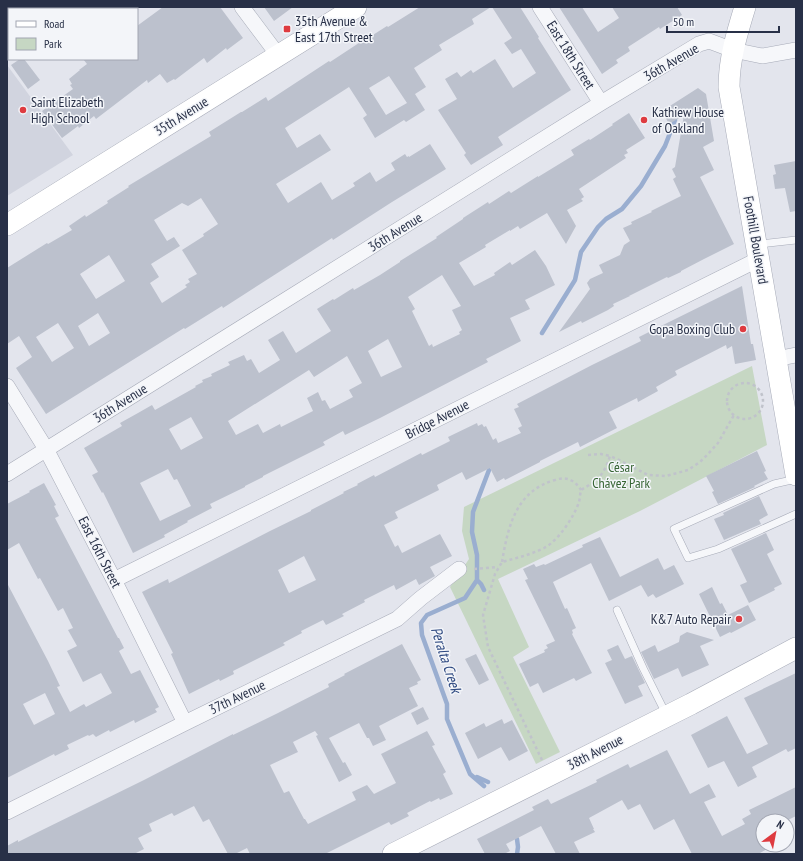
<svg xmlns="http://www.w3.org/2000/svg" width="803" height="861" font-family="'PT Sans Narrow',sans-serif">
<rect width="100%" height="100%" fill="#e3e5ed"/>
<path fill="#d1d4df" d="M7,65l66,90 -66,41z"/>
<path fill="#c6d7c3" d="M752,366l15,79 -127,66 -142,68 31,68 -16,10 47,95 -24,12 -86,-177 19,-28 -7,-28 2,-24z"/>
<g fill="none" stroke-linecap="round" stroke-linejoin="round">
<path stroke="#9aaed0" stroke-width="4.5" d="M542,333l33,-53 6,-28 17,-25 8,-8 16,-10 19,-23 24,-40 10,-26
M477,580l4,4 3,6
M477,777l11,5
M484,786l-14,-12 -23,-55v-15l-25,-69 -1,-12 6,-8 38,-17 12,-18v-25l-5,-23 1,-20 16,-42
M517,854l1,-7 -1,-8"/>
</g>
<path fill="#bcc1cd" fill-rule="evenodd" d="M163,7h57l23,31 -16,12 -1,-2 -19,15 -3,-5 -29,22 -1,-1 -7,4 -7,-9 -12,9 -1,-3 -51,39 -2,-3 -15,12 -1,-2 -16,12 -20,-27 31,-22 -3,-4 2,-1 -3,-5 11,-9h-1l8,-6 -4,-5h54v-33z
M264,7h29l-19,14z
M420,7h71l-19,12 2,5 -35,21 3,5 -28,18 12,19 -11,7 10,16 -19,12 -2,-2 -29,18 -12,-20 4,-3 -18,-28 -64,41 12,20 23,-14 11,16 -55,34 12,19 33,-21 11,18 23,-14 -2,-3 17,-11 6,10 19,-12 -4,-7 14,-9 2,3 2,-1v1l21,-13 16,25 -54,33 -59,38 -1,-2 -109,70 -1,-2 -37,23 -1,-1 -138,86 -30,-46 16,-11 -13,-21 -12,8v-76l40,-25 1,1 24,-14 -3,-4 16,-11 1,2 22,-14 -1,-2 22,-14 -1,-1 83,-50 -2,-4 32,-20h1l24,-15 2,4 61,-40 1,1 35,-23v1l22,-14 1,1zM389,76l18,27 -21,12 -17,-27zM201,198l17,26 -15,10 1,2 -22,14 15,24 -9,5 2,3 -5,3 2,2 -25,16 -12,-20 9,-6 -8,-13 29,-18 -6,-9 -7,4 -13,-21 28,-17 6,3zM109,255l16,26 -29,18 -16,-25zM98,313l12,20 -21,13 -11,-20zM58,323l16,25 -22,14 -16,-25z
M492,7h28l19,30 -1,1 33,52 -73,47 5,8 -32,20 -7,-10 2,-2 -28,-43 19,-11 -12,-20 12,-7 4,5 10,-7 2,3 22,-14 18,29 23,-15 -15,-24 -9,5 -8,-11 8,-5z
M559,7h23l16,25 21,-14 -7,-11h65l5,8 -22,14 -1,-2 -31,20 2,4 -14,9 2,3 -16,11z
M20,59h4l16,21 -12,9 -17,-24z
M698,88l8,6 8,47 -11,6 11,23 -14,7 34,67 -30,15 -23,12v1l-13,6 -1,-1 -38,19h1l-17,8 1,2 -6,4 -26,13 -1,-2 -22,11 31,-43 -3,-6 3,-4 13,-6 -4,-8 21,-10 4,-10 6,-4 -7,-13 9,-4 -1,-2 21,-10 -1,-1 30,-15 -8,-17 3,-2 -4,-8 3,-2 9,-52 -15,9 -7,-13z
M629,113l16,25 -19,12 2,3 -4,2 2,3 -47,31 5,8 -3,2 2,2 -16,9 9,16 -10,18 -19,-31 -27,16 -2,-3 -8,5v-1l-25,15 1,2 -27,16 15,23 21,-11 -1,-2 16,-11 2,3 23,-15 11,16 9,19 -30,15 5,9 -20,9 11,23 -35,18 2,3 -108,56 -35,17 -2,-4 -20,11 2,3 -62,31v1l-18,9v1l-35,17 2,4 -25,13 1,1 -24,13 1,2 -32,16 -30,-61 -1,1 -10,-18 6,-3 -14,-24 38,-22 -2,-3 18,-10 14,-8 3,5 41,-23 -1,-1 8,-4 -1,-2 10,-4 -1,-2 19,-9 -2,-3 16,-7 3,6 4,-2 8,14 21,-13 -12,-20 15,-9 13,22 19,-12 16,-10 -14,-22 16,-10 1,1 19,-12 1,2 26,-15 20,-13v-1l37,-23 -1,-1 27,-18v-1l25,-16 1,2 20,-13 2,2 27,-17v1l36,-22 -3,-5 18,-11 1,1 23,-15 -1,-1zM442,275l19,31 -9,4 10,20 -3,2 1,2 -27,13 -1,-3 -3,2 -17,-35 3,-2 -7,-12zM388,339l14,28 -21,10 -13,-26zM347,356l15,27 -13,7 4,7 -23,12 -5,-9 -3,1 -4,-9 -11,6 6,13 -32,16 -1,-3 -17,9 -5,-9 -22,11 -8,-14 81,-51 5,7zM191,417l12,21 -22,12 -12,-21zM168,469l6,11 3,-1 14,27 -31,15 -20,-38z
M796,161v50l-6,1 -5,-24 -10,1 -2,-14 3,-1 -2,-9z
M742,286l9,58h2l3,16 -21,4 -3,-18 -5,3 -1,-4 -51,26 2,4 -21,12 2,4 -20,11 -1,-4 -28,14 8,16 -37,19 -2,-5 -38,19v1l-35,18 -1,-2 -7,4 -7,-14 -24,12 -4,-8 -25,13 2,5 -44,22 3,6 -14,7 11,22 3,-2 4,8 38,-19 12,22 -22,11 5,9 -16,9 -3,-6 -20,11 -2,-5 -30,15 1,2 -23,12 2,2 -18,9 -3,-5 -22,11 1,2 -19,10 2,2 -52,26 1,3 -14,7 -1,-2 -30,15 -18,-40 2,-1 -31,-61 26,-13 1,4 101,-52 41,-20v-1l33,-17 -1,-1 15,-7 -1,-1 17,-9 1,2 46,-24 1,2 28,-14 -2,-4 29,-14 1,3 4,-2 2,3 2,-1 7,14 3,-2 2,5 23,-10 -3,-5 4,-2 -8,-17 5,-2 -2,-3 75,-39 49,-24 -2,-4 22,-11zM304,556l12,24 -27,13 -11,-23z
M757,451l9,20 -2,1 4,7 -14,7 1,1 -37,17 -6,-12 2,-1 -8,-15z
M44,483l12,22 -2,1 5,10 -4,2 63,120h1l5,10 -5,3 12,23 9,-4 19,37 -4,2 2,3 -22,11 -1,-3 -24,12 -1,-2 -13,7 -3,-3 -4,2 -1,-1 -21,10 2,4 -14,7 -1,-2 -47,24v-195l41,78 12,25 -3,1 13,25 14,-8 2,3 26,-14 -11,-20 -18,9 -16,-31 10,-5 -9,-16 5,-2 -10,-20 -5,3 -18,-33 -2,1 -19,-36 -12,7v-46l23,-12 -1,-1zM45,693l10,21 -21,11 -11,-21z
M759,496l9,19 -9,5 2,4 -37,16 -10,-21 10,-4 -1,-2z
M766,533l8,17 -7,4 15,30 -8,4 1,2 -26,13 -9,-18 7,-3 -16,-33z
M600,537l20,40 38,-19 6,12 10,-5 10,19 -28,14 -3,-4 -5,3 -7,-12 -32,16 -18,-38 -38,19 12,27 2,-1 9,20 -4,2 1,3 -1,1 20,39 -16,8 -2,-3 -31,15 -5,-10 -8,4 -11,-23 26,-12 -1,-2 4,-2 -2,-3 9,-4 -30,-61 3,-1 -5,-10 11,-5 2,3 8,-3 1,1 38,-18 -1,-2z
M712,587l8,17 2,-1 6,12 20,-10 8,15 -25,13 -1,-1 -10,5 -21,-43z
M687,632l27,8 -14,6 9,19 -27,12 -4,-9 -24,11 -13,-27 14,-7 3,7 21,-10 1,-6z
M402,644l19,36 -4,2 1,2 -9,4 9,18 -39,20 7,14 -13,6 -4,-8h-2l-8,-15 -30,15 14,25 2,-1 7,13 -13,7 -23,-46 2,-1 -3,-4 -22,11 5,10 -28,13 14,28 5,-2 15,28h1l3,5 48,-24 -4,-8 15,-7 7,9 22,-11 -15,-29 46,-23 8,14 -3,1 14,26 -3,2 10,20 -13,6 -1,-2 -8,4 -1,-1 -23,12 2,3 -18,9 -2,-3 -64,32h-75l-3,-6 -12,6h-7l-19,-35 -6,3 -9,-16 -20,10 -2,-3 -23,11 3,7 -14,7 6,11 -10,5h-127v-8l11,-6v2l18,-9 108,-53 89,-46v1l45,-22 51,-26 -1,-3 17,-9 -1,-1z
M618,645l7,14 7,-3 13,27 -7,3 5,10 -18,8 -20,-41 7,-3 -5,-10z
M476,654l13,26 -10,5 -14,-26z
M796,673v75l-8,4 -2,-3 -34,18 5,10 -19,10 -14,-26 -16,7 -17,-33 36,-19 20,38 21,-10 -24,-46z
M423,707l6,12 -12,6 -6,-12z
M502,719l2,5 8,-4 16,31 -19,10 -8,-14 -23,12 -13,-26 19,-10 2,4z
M667,750l23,44 19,-10 7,13 -12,5 18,34 23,-12 -3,-5 9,-5 -2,-4 47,-23v29l-10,5h-23v24h4l2,3 -11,6h-66l-18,-35 -20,11 -14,-26 -12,6 -6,-10 -33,18 5,11h-1l2,3 -21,10 6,12h-24l-15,-28 -35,18 4,7 -6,3h-19l-8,-15 57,-29 -2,-3 16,-8 3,5 46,-22 -1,-2 32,-16 2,4z"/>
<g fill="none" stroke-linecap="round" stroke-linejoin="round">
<defs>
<path id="lane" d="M759,244l37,-4
M796,479l-22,5 -100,45 14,29 30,-9 78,-35
M617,610l26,58 23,46"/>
<path id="street" d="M242,7l36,48
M540,7l61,96
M776,359l20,-4
M7,386l39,63 68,131 71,143
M7,474l594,-371 98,-59 10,-3 24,9 29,6 34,-6
M114,580l645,-321
M7,812l178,-89 212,-104 24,-21 38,-29"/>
<path id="secondary" d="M745,7c-8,26 -16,52 -16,80l67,388
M7,225l349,-218
M393,854l298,-150 105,-56"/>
</defs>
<use href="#lane" stroke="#a7abb8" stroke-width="8"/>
<use href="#street" stroke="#a7abb8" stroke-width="16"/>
<use href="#secondary" stroke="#a7abb8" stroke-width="22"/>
<path stroke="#c0c3cb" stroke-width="2.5" stroke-dasharray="3 3" stroke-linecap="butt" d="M727 401a18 18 0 1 1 36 0a18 18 0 1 1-36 0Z
M588,455l13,-1 9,2
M502,562c6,-36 14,-71 53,-82 11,-4 20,0 26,10
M474,569l24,-2
M542,760l-54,-113 -5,-32 12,-41 7,-12c14,-4 28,-7 42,-14 14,-7 30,-31 35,-46 1,-4 1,-8 2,-12 17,-10 23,-15 29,-34l9,4 29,15 18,1 22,-6 12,-8 8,-8 10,-11 16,-28"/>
<use href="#lane" stroke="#f6f7fa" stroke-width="7"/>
<use href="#street" stroke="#f6f7fa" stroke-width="15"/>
<use href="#secondary" stroke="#fff" stroke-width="21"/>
</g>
<g fill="#de3b40" stroke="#f3f5f9" stroke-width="1.5">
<rect x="283" y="25" width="8" height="8" rx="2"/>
<circle cx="23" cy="110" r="4"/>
<circle cx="644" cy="120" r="4"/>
<circle cx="743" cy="329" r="4"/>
<circle cx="739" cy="619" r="4"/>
</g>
<g text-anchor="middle" stroke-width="3" stroke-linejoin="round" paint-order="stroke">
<g font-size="14" fill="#283047" stroke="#f3f5f9" text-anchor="start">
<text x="295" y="26">35th Avenue &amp;<tspan x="295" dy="16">East 17th Street</tspan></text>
<text x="31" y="107">Saint Elizabeth<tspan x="31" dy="16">High School</tspan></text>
<text x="652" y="117">Kathiew House<tspan x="652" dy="16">of Oakland</tspan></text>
<text x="735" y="334" text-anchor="end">Gopa Boxing Club</text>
<text x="731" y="624" text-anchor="end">K&amp;7 Auto Repair</text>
</g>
<g font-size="14" fill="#283047" stroke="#f3f5f9">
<text transform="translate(571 55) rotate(58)" y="5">East 18th Street</text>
<text transform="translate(671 62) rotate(-30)" y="5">36th Avenue</text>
<text transform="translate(181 116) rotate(-32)" y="5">35th Avenue</text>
<text transform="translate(395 232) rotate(-32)" y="5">36th Avenue</text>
<text transform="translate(756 240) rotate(80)" y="5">Foothill Boulevard</text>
<text transform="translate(120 403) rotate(-32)" y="5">36th Avenue</text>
<text transform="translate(437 419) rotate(-27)" y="5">Bridge Avenue</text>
<text transform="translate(100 552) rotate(63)" y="5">East 16th Street</text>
<text transform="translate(237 697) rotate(-26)" y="5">37th Avenue</text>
<text transform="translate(595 752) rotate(-27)" y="5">38th Avenue</text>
</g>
<g font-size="14" fill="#376534" stroke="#f3f5f9">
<text x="621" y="472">César<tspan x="621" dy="16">Chávez Park</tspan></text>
</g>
<g font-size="15" font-style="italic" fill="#2d4880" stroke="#f3f5f9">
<text transform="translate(446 660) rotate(72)" y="5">Peralta Creek</text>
</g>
</g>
<rect width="803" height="861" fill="none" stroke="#283047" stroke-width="16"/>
<rect x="8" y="8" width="130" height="52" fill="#f3f5f9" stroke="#a2a6b2"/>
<rect x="16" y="21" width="20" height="6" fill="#ffffff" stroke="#a2a6b2"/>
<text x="44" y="28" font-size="12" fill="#283047">Road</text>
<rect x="16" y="38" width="20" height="12" fill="#c6d7c3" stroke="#a2a6b2"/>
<text x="44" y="48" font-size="12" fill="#283047">Park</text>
<g transform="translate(775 833) rotate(32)"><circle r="19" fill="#f3f5f9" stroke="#a2a6b2"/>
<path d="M0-3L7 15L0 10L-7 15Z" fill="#de3b40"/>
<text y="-6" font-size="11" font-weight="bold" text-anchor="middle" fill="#283047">N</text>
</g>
<path d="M667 26v6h112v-6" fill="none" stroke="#283047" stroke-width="2"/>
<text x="673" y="26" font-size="12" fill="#283047" stroke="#f3f5f9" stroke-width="3" paint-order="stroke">50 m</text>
</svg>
